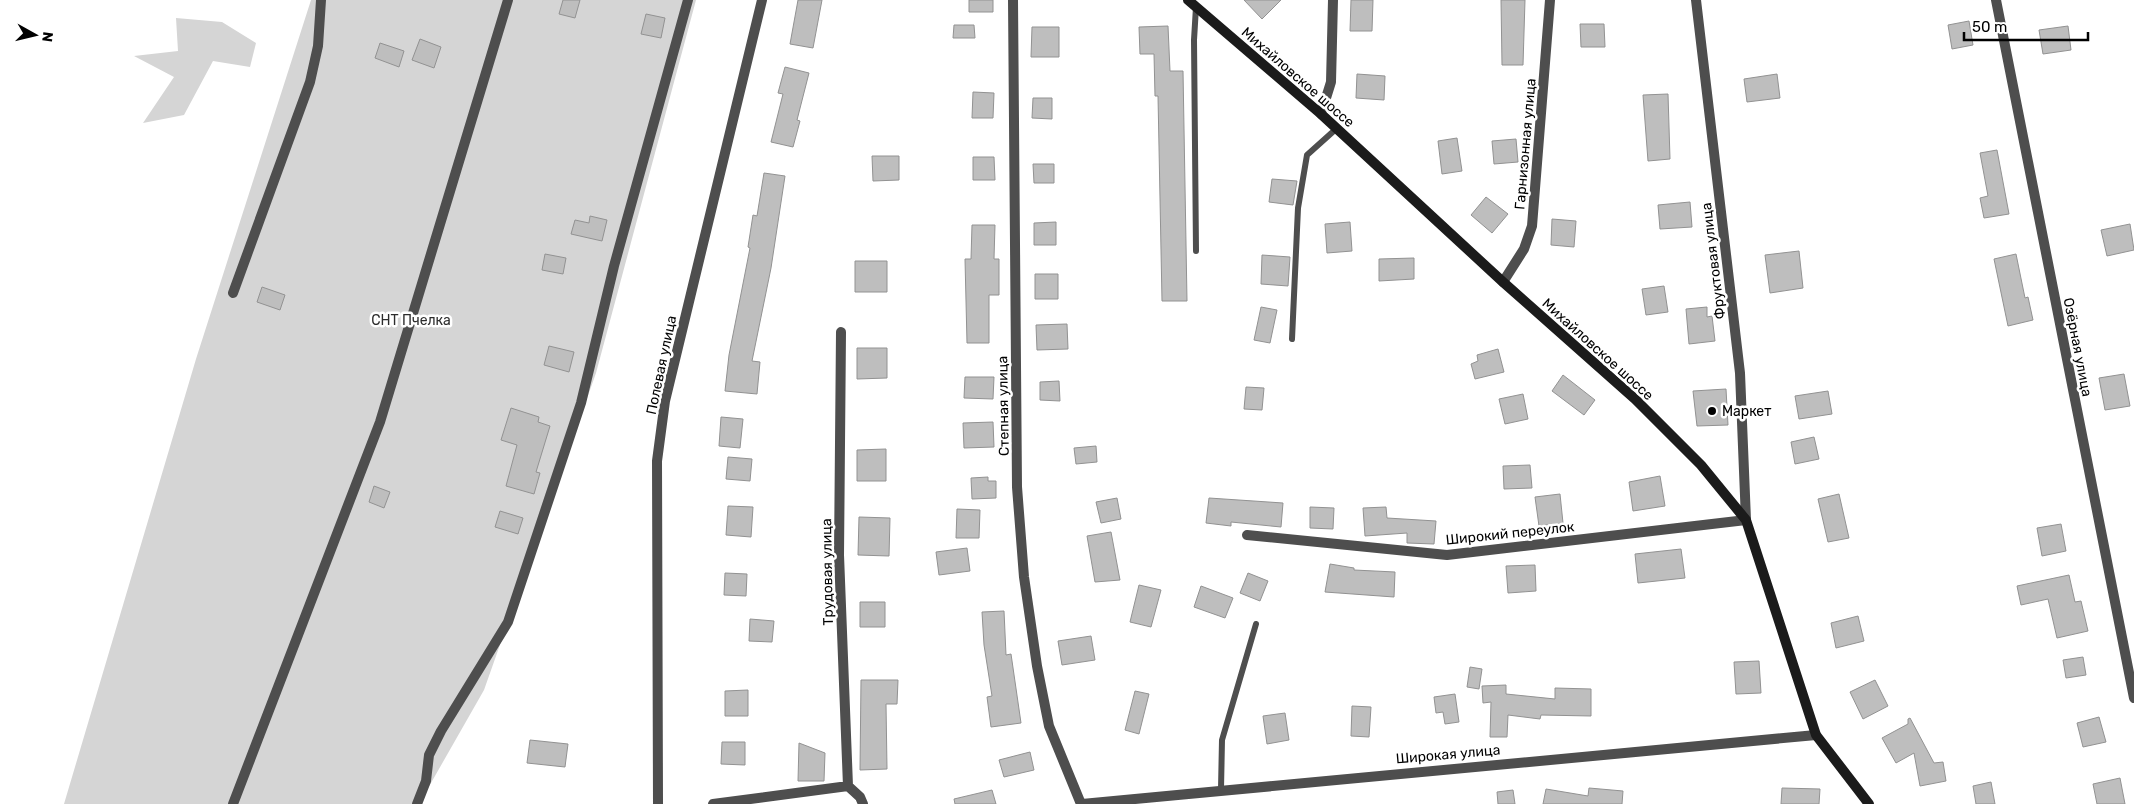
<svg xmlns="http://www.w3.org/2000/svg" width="2134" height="804" font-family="Rubik,sans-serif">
<rect width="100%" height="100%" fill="#fff"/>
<path fill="#d5d5d5" d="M311,0h385l-100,373 -112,317 -65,114h-355l132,-445z
M176,18l46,4 34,21 -6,24 -37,-6 -29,54 -41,8 31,-46 -40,-21 44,-5z"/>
<path fill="#bebebe" stroke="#929292" d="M563,0h17l-5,18 -16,-4z
M798,0h24l-9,48 -23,-4z
M969,0h24v12h-24z
M1244,0h37l-19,19z
M1351,0h22l-1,31h-22z
M1501,0h24l-2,65h-21z
M646,14l19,4 -4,20 -20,-4z
M1969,21l4,24 -21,4 -4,-24z
M1580,24h24l1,23h-24z
M954,25h20l1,13h-22z
M1168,26l2,45h13l4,230h-25l-4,-205h-3l-1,-42h-14l-1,-27z
M2068,26l3,24 -28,4 -4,-24z
M1032,27h27v30h-28z
M420,39l21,8 -7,21 -22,-8z
M380,43l24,8 -5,16 -24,-9z
M785,67l24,6 -12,47 3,1 -7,26 -22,-5 12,-48 -5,-1z
M1357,74l28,2 -1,24 -28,-2z
M1777,74l3,24 -33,4 -3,-23z
M973,92l21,1 -1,25h-21z
M1668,94l2,65 -22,2 -5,-66z
M1033,98h19v21l-20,-1z
M1457,138l5,33 -20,3 -4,-33z
M1516,139l2,23 -24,2 -2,-23z
M1997,150l12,64 -25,4 -4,-20 8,-2 -8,-43z
M872,156h27v24l-26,1z
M973,157h21l1,23h-22z
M1033,164h21v19h-20z
M764,173l21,3 -14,92 -19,93 8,1 -3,32 -32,-3 4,-36 21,-107 -2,-1 5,-32 4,1z
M1272,179l25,2 -4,24 -24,-3z
M1486,197l22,17 -16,19 -21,-18z
M1690,202l2,25 -32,2 -2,-24z
M590,216l17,4 -5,21 -31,-7 4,-14 14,3z
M1552,219l24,2 -2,26 -23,-2z
M1056,222v23h-22v-22z
M1350,222l2,29 -25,2 -2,-29z
M2130,224l4,26 -27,6 -6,-26z
M972,225h23l-1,34h5v36h-10v48h-22l-2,-84h6z
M1799,251l4,37 -33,5 -5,-38z
M545,254l21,4 -3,16 -21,-4z
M2016,254l9,44 3,-1 5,23 -25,6 -14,-67z
M1262,255l28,2 -2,29 -27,-2z
M1414,258v21l-35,2v-22z
M855,261h32v31h-32z
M1035,274h23v25h-23z
M1664,286l4,26 -22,3 -4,-26z
M262,287l23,8 -5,15 -23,-8z
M1261,307l16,3 -7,33 -16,-3z
M1707,307v10l5,-1 3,25 -26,3 -3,-35z
M1067,324l1,25 -31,1 -1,-25z
M549,346l25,6 -5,20 -25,-7z
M857,348h30v30l-30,1z
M1498,349l6,23 -29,7 -4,-15 7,-3 -1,-6z
M2124,374l6,32 -25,4 -6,-32z
M1563,375l32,25 -11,15 -32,-24z
M965,377h29l-1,22 -29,-1z
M1059,381l1,20 -20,-1v-18z
M1246,387l18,1 -2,22 -18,-1z
M1726,389l2,36 -31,1 -4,-35z
M1828,391l4,23 -33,5 -4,-23z
M1523,394l5,25 -23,5 -6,-25z
M511,408l28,9 -1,5 12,4 -14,46 4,1 -6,21 -28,-8 11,-41 -16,-5z
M721,417l22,2 -3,29 -21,-2z
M993,422l1,25 -30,1 -1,-25z
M1814,437l5,22 -24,5 -4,-22z
M1096,446l1,16 -21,2 -2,-16z
M886,449v32h-29v-31z
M728,457l24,2 -2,22 -24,-2z
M1530,465l2,23 -28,1 -1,-23z
M1660,476l5,30 -32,5 -4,-29z
M988,477v4h8v17l-24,1 -1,-21z
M374,486l16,6 -6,16 -15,-6z
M1560,494l3,29 -24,3 -4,-29z
M1839,494l10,44 -21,4 -10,-43z
M1117,498l4,21 -20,4 -5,-21z
M1209,498l74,5 -2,24 -50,-5v4l-25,-3z
M728,506l25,1 -2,30 -25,-2z
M1310,507l24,1 -1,21 -23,-1z
M1386,507l1,11 49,3 -2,23 -27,-1v-10l-42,3 -2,-28z
M957,509l23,1 -1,28h-23z
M500,511l23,7 -5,16 -23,-7z
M859,517l31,1 -1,38 -31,-1z
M2061,524l5,27 -24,5 -5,-28z
M1111,532l9,48 -25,2 -8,-46z
M967,548l3,23 -31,4 -3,-23z
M1681,549l4,29 -47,5 -3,-29z
M1330,564l24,4v2l41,2 -1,25 -69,-5z
M1535,565l1,26 -28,2 -2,-27z
M725,573l22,1 -1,22 -22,-1z
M1248,573l20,8 -8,20 -20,-8z
M2069,575l6,27 6,-1 7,30 -31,7 -9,-39 -27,6 -4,-19z
M1139,585l22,5 -10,37 -21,-5z
M1201,586l32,12 -8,20 -31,-11z
M860,602h25v25h-25z
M1004,611l2,44 5,-1 10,69 -30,4 -4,-30 5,-1 -8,-51 -2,-33z
M1858,616l6,25 -28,7 -5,-25z
M750,619l24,2 -2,21 -23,-1z
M1091,636l4,24 -33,5 -4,-24z
M2083,657l3,18 -20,3 -3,-18z
M1759,661l2,32 -25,1 -2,-32z
M1470,667l12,2 -3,20 -12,-2z
M861,680h37l-1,24h-11l1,65 -27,1z
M1875,680l13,26 -25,13 -13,-27z
M1506,685v9l49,5v-11l36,1v27l-50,-1 -1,4 -32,-4 -1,22h-17l1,-35 -8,1 -1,-17z
M748,690v26h-23v-25z
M1135,691l14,3 -10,40 -14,-4z
M1455,694l4,28 -14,2 -2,-12 -7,1 -2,-16z
M1352,706l19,1 -2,30 -18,-1z
M1285,713l4,27 -22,4 -4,-28z
M2099,717l7,25 -23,5 -6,-24z
M1910,718l24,45 9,-1 3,19 -26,5 -6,-33 -18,10 -14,-25 26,-14v-5z
M530,740l38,4 -3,23 -38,-4z
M722,742h23v23l-24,-1z
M799,743l26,10 -1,28h-26z
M1030,752l4,18 -30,7 -5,-17z
M2120,778l5,26h-28l-4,-20z
M1991,782l4,22h-19l-3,-18z
M1589,788l34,3 -1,13h-79l3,-15 42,7z
M1782,788l38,1 -1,15h-38z
M992,790l4,14h-41l-1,-5z
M1513,790l2,14h-17l-1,-12z"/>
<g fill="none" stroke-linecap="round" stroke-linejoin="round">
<path stroke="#4e4e4e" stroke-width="6" d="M1196,251l-2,-211 2,-33
M1292,339l6,-131 9,-53 29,-26
M1221,789l1,-49 34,-116"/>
<path stroke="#4e4e4e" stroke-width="10" d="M1013,0l4,487 7,90 13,89 12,60 32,78
M1996,0l138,698
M1321,114l10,-32 2,-82
M1503,282l21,-33 8,-23 18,-226
M233,293l77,-211 8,-36 3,-46
M841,332l-2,223 9,231 12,11 3,7
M1247,535l200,20 299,-35 -6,-147 -44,-373
M233,804l147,-382 128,-422
M417,804l9,-23 3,-26 12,-24 67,-109 73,-219 33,-137 74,-266
M658,804l-1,-343 8,-60 97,-401
M713,804l135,-18
M1082,804l734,-69"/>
<path stroke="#1b1b1b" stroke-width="10" d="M1188,0l133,114 182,168 132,117 66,66 45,55 70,215 53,69"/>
</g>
<circle fill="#000" stroke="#fff" stroke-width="2" cx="1712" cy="411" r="5"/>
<g text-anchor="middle" stroke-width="5" stroke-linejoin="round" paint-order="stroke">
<g font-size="14" fill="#000" stroke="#fff">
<text transform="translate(1298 77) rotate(41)" y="5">Михайловское шоссе</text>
<text transform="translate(1525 144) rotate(-85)" y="5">Гарнизонная улица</text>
<text transform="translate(1713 261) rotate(-97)" y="5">Фруктовая улица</text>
<text transform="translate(2078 347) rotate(79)" y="5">Озёрная улица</text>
<text transform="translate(1598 349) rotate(42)" y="5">Михайловское шоссе</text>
<text transform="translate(661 365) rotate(-78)" y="5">Полевая улица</text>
<text transform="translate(1003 406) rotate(-91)" y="5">Степная улица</text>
<text transform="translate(1510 533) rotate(-6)" y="5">Широкий переулок</text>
<text transform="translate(827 572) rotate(-91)" y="5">Трудовая улица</text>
<text transform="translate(1448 754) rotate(-5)" y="5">Широкая улица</text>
</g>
<g font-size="14" fill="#2c2c2c" stroke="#fff">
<text x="411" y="325">СНТ Пчелка</text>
</g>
<g font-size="14" fill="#000" stroke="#fff" text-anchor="start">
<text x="1722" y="416">Маркет</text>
</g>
</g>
<g transform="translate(35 35) rotate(98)" stroke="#ffffff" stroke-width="4" paint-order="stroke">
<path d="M0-4L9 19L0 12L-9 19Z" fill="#000000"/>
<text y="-8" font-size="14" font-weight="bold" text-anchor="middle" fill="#000000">N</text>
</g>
<path d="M1964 32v8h124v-8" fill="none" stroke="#000000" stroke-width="2.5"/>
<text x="1972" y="32" font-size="15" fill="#000000" stroke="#ffffff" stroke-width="4" paint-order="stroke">50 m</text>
</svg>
